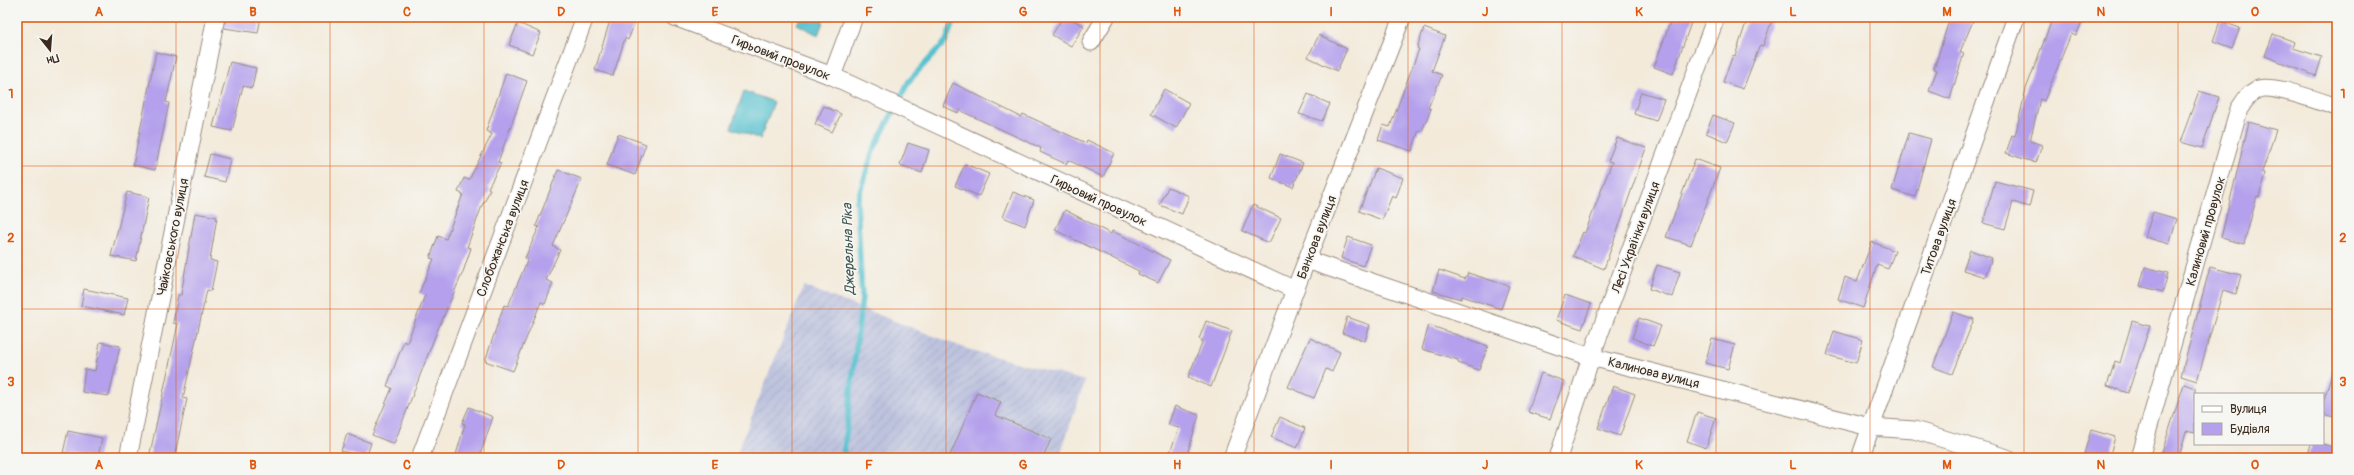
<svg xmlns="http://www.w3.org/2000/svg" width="2354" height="475" font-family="Pangolin,sans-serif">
<defs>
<pattern id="industrial-furrows" width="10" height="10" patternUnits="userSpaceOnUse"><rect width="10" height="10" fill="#bdc3de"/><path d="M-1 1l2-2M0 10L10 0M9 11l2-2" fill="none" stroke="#a3a8be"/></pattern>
</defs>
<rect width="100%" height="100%" fill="#f6f6f2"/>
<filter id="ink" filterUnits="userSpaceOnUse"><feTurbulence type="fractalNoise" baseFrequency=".025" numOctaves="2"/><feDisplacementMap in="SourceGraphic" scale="8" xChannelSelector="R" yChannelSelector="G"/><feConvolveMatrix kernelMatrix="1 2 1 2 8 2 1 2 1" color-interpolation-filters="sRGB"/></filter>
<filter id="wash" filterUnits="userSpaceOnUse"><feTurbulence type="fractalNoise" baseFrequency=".012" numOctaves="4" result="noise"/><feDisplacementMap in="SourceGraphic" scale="16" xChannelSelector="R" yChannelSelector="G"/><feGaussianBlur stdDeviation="0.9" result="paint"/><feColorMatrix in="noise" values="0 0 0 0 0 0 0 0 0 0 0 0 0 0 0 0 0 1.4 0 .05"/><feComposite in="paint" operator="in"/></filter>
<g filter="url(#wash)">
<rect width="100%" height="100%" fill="#f3eada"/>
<path fill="url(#industrial-furrows)" d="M804,286l163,63 118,32 -26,77h-324z"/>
<path fill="#56c1cf" stroke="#487676" d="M800,17h25l-7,18 -21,-11z
M744,91l30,11 -14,37 -29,-11z"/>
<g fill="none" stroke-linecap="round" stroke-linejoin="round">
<path stroke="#56c1cf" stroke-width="5.5" d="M843,458l19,-161 -5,-96 16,-50 36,-70 37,-40 9,-24"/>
</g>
<g id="blocks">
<path fill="#b4a0ec" d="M226,17h35l-3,16 -34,-5z
M611,17h26l-9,23 -3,-2 -12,38 -18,-6z
M1063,17h5l16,9 -13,20 -19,-11z
M1672,17h21l-20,57 -19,-7z
M1748,17h25l-10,29 -3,-1 -17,44 -20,-7 10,-27 2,1z
M1950,17h14l9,4 -13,31 4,1 -14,46 -21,-8 8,-21 -3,-1z
M2053,17h31l-8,19 -5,-2 -27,67 -4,-2 -10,42 12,4 -6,18 -30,-10 6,-18 3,1 11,-47z
M2220,21l20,7 -8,20 -19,-7z
M518,23l23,10 -9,21 -23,-9z
M1424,28l21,8 -13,35 10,4 -14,33 3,1 -9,22 -3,-1 -7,21 -34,-11 5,-15 7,2 29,-78 -2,-1z
M2273,34l22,8 -2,6 29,9 -6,19 -51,-20z
M1319,35l28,14 -10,22 -29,-14z
M156,52l20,5 -10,45 3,1 -14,67 -22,-5z
M230,62l26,6 -4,20 -9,-2 -11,45 -19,-4z
M506,73l21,8 -29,81 3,1 -13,25 2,1 -6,14h-1l-16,44 4,1 -8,24 -28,64 -41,108 -22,-9 20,-47 -5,-2 17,-45 3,2 18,-48 -6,-2 15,-34 -4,-1 8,-22 8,3 17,-45 -5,-2 6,-14 5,2 23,-46 -6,-3z
M953,83l68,34 2,-3 63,29 1,-3 27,13 -11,24 -35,-17 -2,4 -26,-12 1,-4 -43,-20 -39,-18 -1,3 -15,-7z
M1164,89l25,14 -13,25 -25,-14z
M2199,91l20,6 -17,51 -22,-6z
M1641,92l23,7 -8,22 -22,-7z
M1308,94l22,10 -8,17 -23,-7z
M824,106l17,8 -9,18 -17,-8z
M1713,115l22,8 -8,19 -21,-9z
M2249,122l27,8 -14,42 3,1 -6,24 -2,-1 -13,48 -23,-6z
M1909,133l22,6 -16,58 -23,-7z
M618,134l28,10 -11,31 -28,-10z
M1617,138l29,10 -42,121 -31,-13 10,-24 2,1 27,-71 -4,-1z
M908,143l21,7 -7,23 -22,-8z
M210,154l20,5 -5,23 -21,-5z
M1280,154l23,9 -10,24 -22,-9z
M1695,159l25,9 -29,77 -25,-8z
M965,164l24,10 -10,22 -24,-10z
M1376,168l27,10 -7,20 -4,-2 -10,24 -23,-9z
M558,170l24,9 -29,67 7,4 -14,30 7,3 -8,21 -4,-2 -28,69 -28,-10 19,-56 4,1 20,-47 -3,-1 14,-31 -3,-1z
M1995,181l38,10 -4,16 -16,-5 -8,27 -22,-6z
M1168,187l21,9 -7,18 -22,-9z
M127,192l22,5 -13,64 -25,-5z
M1013,192l21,8 -9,26 -22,-9z
M1253,205l28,13 -12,25 -27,-12z
M1065,210l46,24 1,-3 19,9 39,20 -12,23 -20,-9 1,-3 -84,-41z
M2153,212l24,7 -8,25 -24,-7z
M195,213l22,4 -7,43 7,2 -6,29 -4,-1 -24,108 4,1 -13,59h-25l29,-134 -5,-1 5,-28h3z
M1348,237l23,8 -8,21 -22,-8z
M1872,242l23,9 -7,18 -11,-4 -14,43 -25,-9 7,-22 12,5z
M1970,250l22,8 -7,19 -22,-7z
M1657,265l23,7 -8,25 -23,-8z
M2145,267l23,6 -5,19 -23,-6z
M2210,267l31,8 -5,19 -13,-4 -26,91 -16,-5z
M1439,270l26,9 3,-6 41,13 -8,23 -39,-13 -1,3 -28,-8z
M84,289l44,9 -4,17 -43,-9z
M1565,295l26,9 -9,25 -26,-9z
M1953,312l21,7 -22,55 -19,-7z
M1347,317l23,8 -5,16 -23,-8z
M1639,318l22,8 -8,20 -21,-8z
M1206,321l26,10 -21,56 -23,-10 15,-36 -4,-2z
M2132,321l18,5 -22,67 -21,-7 8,-25 5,2z
M1429,325l59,21 -9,24 -21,-7v-3l-36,-11z
M1834,331l29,9 -7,23 -29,-8z
M1310,338l30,14 -8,20 -6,-3 -12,29 -26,-11z
M1712,339l23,6 -7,24 -23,-6z
M100,342l20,4 -11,50 -27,-4 3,-23 10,2z
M2333,369h4v49l-14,-4v-11z
M1541,373l23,8 -14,38 -22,-7z
M2184,384l11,4v45l-9,-2 -7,27h-19z
M1613,386l22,8 -15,42 -22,-8z
M977,392l24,10 -6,13 56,24 -8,19h-94z
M1175,406l24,9 -13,43 -17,-3 10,-27 -11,-3z
M469,407l24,10 -14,41h-24l10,-34 -3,-1z
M1697,412l19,6 -10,30 -19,-7z
M1280,417l25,11 -8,20 -26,-11z
M2091,430l24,7 -6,21h-10l-15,-4z
M68,431l34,7 -4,20 -35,-5z
M347,434l24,9 -5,15 -25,-7z
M2311,444h11l15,4v10h-30z"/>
</g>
</g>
<g filter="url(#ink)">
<use href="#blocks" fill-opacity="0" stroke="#978a7c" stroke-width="1"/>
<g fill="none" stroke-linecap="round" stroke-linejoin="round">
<defs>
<path id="street" d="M675,17l157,59 463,214
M1091,42l15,-25
M832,76l22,-59
M1307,260l284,97 279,70 44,3 93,28
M128,458l88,-441
M420,458l165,-441
M1232,458l63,-168 107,-273
M1558,458l33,-101 125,-340
M1860,458l156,-441
M2140,458l99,-349c5,-7 9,-15 17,-19 14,-8 64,12 81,17"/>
</defs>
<use href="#street" stroke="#978a7c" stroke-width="19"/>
<use href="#street" stroke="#fff" stroke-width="17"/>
</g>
</g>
<path fill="none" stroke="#df570d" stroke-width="1" stroke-opacity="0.55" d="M176,17v441M330,17v441M484,17v441M638,17v441M792,17v441M946,17v441M1100,17v441M1254,17v441M1408,17v441M1562,17v441M1716,17v441M1870,17v441M2024,17v441M2178,17v441M17,166h2320M17,309h2320"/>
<g text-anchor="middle" stroke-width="3.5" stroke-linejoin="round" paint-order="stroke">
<g font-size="13" fill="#3b2a1e" stroke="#f6f6f2">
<text transform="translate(781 57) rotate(21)" y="5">Гирьовий провулок</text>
<text transform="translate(1099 200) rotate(25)" y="5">Гирьовий провулок</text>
<text transform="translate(2205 231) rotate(-74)" y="5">Калиновий провулок</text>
<text transform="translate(172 237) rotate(-79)" y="5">Чайковського вулиця</text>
<text transform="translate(1316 237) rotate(-69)" y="5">Банкова вулиця</text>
<text transform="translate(1635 237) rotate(-70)" y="5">Лесі Українки вулиця</text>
<text transform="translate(1938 237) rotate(-70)" y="5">Титова вулиця</text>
<text transform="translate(502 238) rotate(-69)" y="5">Слобожанська вулиця</text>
<text transform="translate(1654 372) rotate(14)" y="5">Калинова вулиця</text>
</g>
<g font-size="14" font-style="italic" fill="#435753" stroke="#f6f6f2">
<text transform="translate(848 249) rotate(-92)" y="5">Джерельна Ріка</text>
</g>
</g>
<rect width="2354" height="475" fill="none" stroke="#f6f6f2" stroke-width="44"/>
<rect x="2194" y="393" width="130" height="52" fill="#f6f6f2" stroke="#aba49d"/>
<rect x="2202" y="406" width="20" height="6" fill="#ffffff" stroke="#aba49d"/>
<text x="2230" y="413" font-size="12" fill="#3b2a1e">Вулиця</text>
<rect x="2202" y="423" width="20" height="12" fill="#b4a0ec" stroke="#aba49d"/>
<text x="2230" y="433" font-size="12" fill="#3b2a1e">Будівля</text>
<g transform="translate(50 50) rotate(163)" stroke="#f6f6f2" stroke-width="3" paint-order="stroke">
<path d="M0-3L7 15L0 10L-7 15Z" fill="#3b2a1e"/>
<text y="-6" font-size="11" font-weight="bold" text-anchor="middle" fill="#3b2a1e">Пн</text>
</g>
<rect x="22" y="22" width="2310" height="431" fill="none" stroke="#df570d" stroke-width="1.5"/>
<g font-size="13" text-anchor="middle" font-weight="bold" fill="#df570d">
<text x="99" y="16">A</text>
<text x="253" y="16">B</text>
<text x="407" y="16">C</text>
<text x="561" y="16">D</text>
<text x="715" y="16">E</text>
<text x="869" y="16">F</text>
<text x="1023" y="16">G</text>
<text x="1177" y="16">H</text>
<text x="1331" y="16">I</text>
<text x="1485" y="16">J</text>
<text x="1639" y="16">K</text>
<text x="1793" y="16">L</text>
<text x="1947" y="16">M</text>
<text x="2101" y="16">N</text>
<text x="2255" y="16">O</text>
<text x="11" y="98">1</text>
<text x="2343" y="98">1</text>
<text x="11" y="242">2</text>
<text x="2343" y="242">2</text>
<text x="11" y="386">3</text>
<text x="2343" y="386">3</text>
<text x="99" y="469">A</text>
<text x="253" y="469">B</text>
<text x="407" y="469">C</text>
<text x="561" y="469">D</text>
<text x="715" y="469">E</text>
<text x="869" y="469">F</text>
<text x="1023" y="469">G</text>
<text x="1177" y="469">H</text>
<text x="1331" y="469">I</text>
<text x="1485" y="469">J</text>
<text x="1639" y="469">K</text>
<text x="1793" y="469">L</text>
<text x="1947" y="469">M</text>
<text x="2101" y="469">N</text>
<text x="2255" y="469">O</text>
</g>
</svg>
